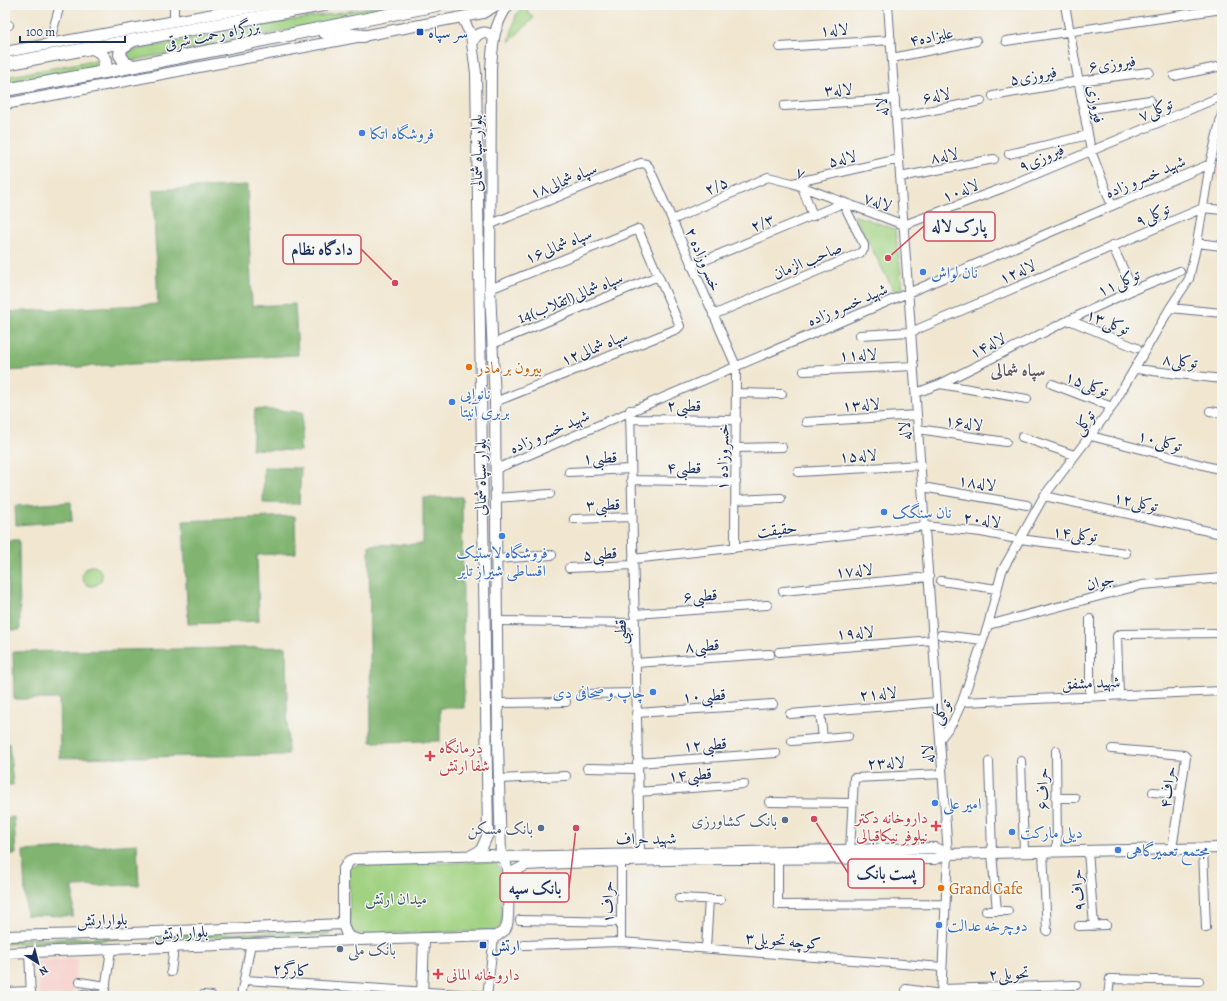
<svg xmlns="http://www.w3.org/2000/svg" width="1227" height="1001" font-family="Alegreya,Amiri,serif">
<rect width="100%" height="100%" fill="#f6f6f2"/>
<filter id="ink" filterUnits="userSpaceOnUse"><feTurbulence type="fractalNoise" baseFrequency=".025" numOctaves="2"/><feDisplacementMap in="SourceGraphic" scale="8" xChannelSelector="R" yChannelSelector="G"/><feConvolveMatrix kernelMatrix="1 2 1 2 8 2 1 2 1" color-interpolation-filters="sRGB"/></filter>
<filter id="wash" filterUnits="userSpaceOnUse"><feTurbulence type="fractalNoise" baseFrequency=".012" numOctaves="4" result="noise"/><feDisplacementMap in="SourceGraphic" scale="16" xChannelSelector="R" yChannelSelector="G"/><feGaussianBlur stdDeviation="0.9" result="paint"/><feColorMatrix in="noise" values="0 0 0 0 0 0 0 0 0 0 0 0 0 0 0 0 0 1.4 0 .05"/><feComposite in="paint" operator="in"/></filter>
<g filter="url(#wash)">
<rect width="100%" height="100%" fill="#f1e7d1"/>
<path fill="#f7d0cb" d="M1222,149v30h-7z
M78,959l-5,37h-34l-2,-35z"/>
<path fill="#a0d281" stroke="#5e8070" d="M385,5h32l-287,56 -6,-9 139,-27z
M525,5l5,10 4,3 -25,24 7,-27z
M95,60l4,3 -1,3 -5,3 -88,16v-8z
M854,215l41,14 8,59 -9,3z
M82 576a10 10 0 1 1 20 0a10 10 0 1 1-20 0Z
M490,862l7,2 4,8 1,48 -2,7 -5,4 -135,3 -6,-2 -4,-5 -1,-52 1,-6 6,-4z
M330,931l-1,4 -179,4 1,-3z
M127,937l-1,2 -121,5v-4z"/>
<path fill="#80b46f" stroke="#4e7266" d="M247,185l5,121 43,-2 3,51 -293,16v-59l153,-8 -5,-114z
M255,409l48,3 -3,39 -48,-2z
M264,467l37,1 -2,36 -36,-1z
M462,497l2,211h-24v33l-69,1 -2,-197 54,-1v-46z
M71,502l1,19 -56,4 -1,-19z
M295,516l1,37 -39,2 2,66 -71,3 -5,-103z
M7,540h12l1,90h-11z
M286,647l2,108 -228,3 -1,-59h-45l-1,-47z
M5,743h4l4,42h-8z
M14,817l2,37 -11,1v-37z
M137,844l2,41 -66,2v29l-47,-1 -3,-64z"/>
</g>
<g filter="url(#ink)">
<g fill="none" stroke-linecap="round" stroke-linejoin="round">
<defs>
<path id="minor" d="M174,5v16
M888,5l60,849 -7,142
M1065,5l26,146 21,55
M5,24l4,1
M1006,41l216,-32
M49,44l11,-39
M780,47l111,-7
M892,58l84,-17
M1174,76l48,-10
M993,96l86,-15 70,-9
M784,106l111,-7
M1084,110l66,-10
M896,117l85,-16
M1009,154l79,-19
M900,177l94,-18
M793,183l106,-24
M802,187l11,29
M672,220l96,-43 24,6 112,42 99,-37 219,-92
M491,224l150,-61 5,1 3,3 87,199 -1,182
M1197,243l25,3
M1112,245l21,45
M691,266l152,-63
M490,289l148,-60 42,97 -3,3 -182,73
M1170,308l52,5
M713,315l147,-62 4,-4v-4l-21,-42
M1069,320l68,28
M860,335l51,-3 292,-124 19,2
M492,344l166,-68
M1136,369l86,10
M804,371l110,-5
M940,384l87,15
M1052,384l60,23
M737,393l45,1
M916,393l24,-9 129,-64 64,-30 47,-19
M630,410l10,443
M1210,411l12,2
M630,419l107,1
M806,422l111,-7
M918,429l88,13
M1091,436l131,34
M1022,437l52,18
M737,448l45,-1
M496,469l714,-305
M569,472l62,-3
M798,472l123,-7
M631,480l105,2
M922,487l105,18
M1044,496l178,38
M496,498l54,-4
M736,500l45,-2
M574,519l58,-2
M1020,539l106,14
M496,559l56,-4
M633,559l292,-33 56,6 31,6
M569,568l64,-3
M941,581l56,8
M783,591l146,-14
M634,614l133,-9
M1090,619v77
M497,621l137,2
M988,625l154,-40 80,-7
M941,635l42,5
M779,652l154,-12
M635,663l135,-9
M583,694l53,-1
M1119,695l-2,-59 4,-2 101,-1
M962,702l260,-11
M498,703l68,-1
M820,712l3,26
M636,713l137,-9
M790,714l147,-12
M940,739l13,-17 9,-20 26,-77 14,-54 42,-75 68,-89 58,-99 19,-29 8,-36 13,-79 12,-50
M792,741l56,-5
M1112,749l72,6 2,2 -14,92
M1056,751l1,100
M1021,761l3,91
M989,762l3,91 5,58
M637,763l139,-10
M587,768l50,1
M500,779l66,-3
M638,792l106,-8
M1153,792l27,2
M1056,798h19
M769,802l84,1
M1203,848l3,80
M850,850l4,-72 88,-4
M1088,851l6,75
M1043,852l4,79
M778,858v47l167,-1
M621,860v82
M679,898l41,2
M986,911h22
M520,920l101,2
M1079,926l27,-1
M524,945l97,-3 321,25
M706,948l3,-49
M29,952l2,44
M171,972l3,-25
M244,980l245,16
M80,982l26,4
M906,989l35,5
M942,989l134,-4
M5,992l26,-1
M83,994l21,2
M203,995l9,1
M104,996l7,-46
M241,996l10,-53
M487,996l7,-59
M1108,996l2,-17 89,2"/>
<path id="major" d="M508,5c-15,22 -15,37 -17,63l-1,221 5,113 3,341 3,114 435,-9 12,6 274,-6
M462,17l9,18 5,38 12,761 -7,16 -11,6
M473,42c4,-10 13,-13 21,-4
M5,52l258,-47
M5,104l478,-91 14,-8
M491,855c5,1 11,1 14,6 4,8 4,55 2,64l-2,5 -8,6 -138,4 -9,-3 -4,-4 -3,-9v-54l6,-9 5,-2z
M507,881l6,-9 13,-7c136,-7 273,-7 409,-6l13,-5
M5,936l125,-3 213,-9
M5,953l352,-13
M422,996l2,-58"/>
<path id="highway" d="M324,32l39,4
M132,41l-11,7 -1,7 6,9 9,2
M93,48l7,4 6,8 -2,8 -6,5
M5,64l318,-59
M5,90l105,-19 327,-66"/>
</defs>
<use href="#minor" stroke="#666f86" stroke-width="10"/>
<use href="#major" stroke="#666f86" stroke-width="12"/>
<use href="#highway" stroke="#666f86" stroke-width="14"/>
<use href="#minor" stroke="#fff" stroke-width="8"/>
<use href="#major" stroke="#fff" stroke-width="10"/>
<use href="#highway" stroke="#fff" stroke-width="12"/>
</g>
</g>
<g fill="#1a4fb4" stroke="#f6f6f2" stroke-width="1.5">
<rect x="416" y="28" width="8" height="8" rx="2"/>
<rect x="479" y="941" width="8" height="8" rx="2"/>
</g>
<g fill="#3f7fe0" stroke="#f6f6f2" stroke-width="1.5">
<circle cx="362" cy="133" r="4"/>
<circle cx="923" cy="272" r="4"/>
<circle cx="452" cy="402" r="4"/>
<circle cx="884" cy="512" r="4"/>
<circle cx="502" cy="536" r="4"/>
<circle cx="653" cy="692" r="4"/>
<circle cx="935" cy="803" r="4"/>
<circle cx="1012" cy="832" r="4"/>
<circle cx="1118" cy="850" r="4"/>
<circle cx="939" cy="925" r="4"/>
</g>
<g fill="#e8710a" stroke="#f6f6f2" stroke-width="1.5">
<circle cx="469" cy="367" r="4"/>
<circle cx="941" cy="888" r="4"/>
</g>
<g fill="#e0444e" stroke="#f6f6f2" stroke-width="1.5">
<path d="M428 750h4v4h4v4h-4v4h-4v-4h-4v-4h4z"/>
<path d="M934 820h4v4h4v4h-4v4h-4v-4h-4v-4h4z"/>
<path d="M436 968h4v4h4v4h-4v4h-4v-4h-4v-4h4z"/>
</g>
<g fill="#5c6f8a" stroke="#f6f6f2" stroke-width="1.5">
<circle cx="785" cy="820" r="4"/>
<circle cx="541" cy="828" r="4"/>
<circle cx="340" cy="949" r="4"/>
</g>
<g text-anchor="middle" stroke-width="3" stroke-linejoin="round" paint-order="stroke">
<g font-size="16" fill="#1b2f5e" stroke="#f6f6f2">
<text transform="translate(834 29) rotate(-3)" y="6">۱لاله</text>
<text transform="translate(212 34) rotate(-11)" y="6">بزرگراه رحمت شرقی</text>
<text transform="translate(931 36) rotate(-11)" y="6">علیزاده۴</text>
<text transform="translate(1112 63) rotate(-7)" y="6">فیروزی۶</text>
<text transform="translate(1033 75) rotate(-10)" y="6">فیروزی۵</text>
<text transform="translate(838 89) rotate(-3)" y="6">۳لاله</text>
<text transform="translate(936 95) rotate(-11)" y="6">۶لاله</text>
<text transform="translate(1097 104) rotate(80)" y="6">فیروزی</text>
<text transform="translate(881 107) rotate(-94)" y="6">لاله</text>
<text transform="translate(1155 109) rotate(-23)" y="6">۷توکلی</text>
<text transform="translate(476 153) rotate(-90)" y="6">بلوار سپاه شمالی</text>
<text transform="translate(944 155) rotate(-11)" y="6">لاله۸</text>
<text transform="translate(1041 157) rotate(-23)" y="6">فیروزی۹</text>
<text transform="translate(842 158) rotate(-13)" y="6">لاله۵</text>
<text transform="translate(801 172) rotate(19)" y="6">۷</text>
<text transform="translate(1145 176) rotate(-23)" y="6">شهید خسرو زاده</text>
<text transform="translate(563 180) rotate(-22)" y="6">سپاه شمالی۱۸</text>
<text transform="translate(716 185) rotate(-24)" y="6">۲/۵</text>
<text transform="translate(960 190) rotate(-21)" y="6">لاله۱۰</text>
<text transform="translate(878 201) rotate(20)" y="6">لاله۷</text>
<text transform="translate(1152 214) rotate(-23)" y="6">توکلی۹</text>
<text transform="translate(762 222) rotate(-22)" y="6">۲/۳</text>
<text transform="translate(558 245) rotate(-22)" y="6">سپاه شمالی۱۶</text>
<text transform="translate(704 259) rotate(67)" y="6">خسروزاده ۲</text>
<text transform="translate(807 260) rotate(-23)" y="6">صاحب الزمان</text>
<text transform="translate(1017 271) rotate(-23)" y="6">لاله۱۲</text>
<text transform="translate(1118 282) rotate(-24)" y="6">توکلی۱۱</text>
<text transform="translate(570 297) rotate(-22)" y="6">14سپاه شمالی(اتقلاب)</text>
<text transform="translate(847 304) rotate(-23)" y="6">شهید خسرو زاده</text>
<text transform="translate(1108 321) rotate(22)" y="6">توکلی۱۳</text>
<text transform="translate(987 345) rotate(-26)" y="6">لاله۱۴</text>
<text transform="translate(594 347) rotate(-22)" y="6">سپاه شمالی۱۲</text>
<text transform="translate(858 354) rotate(-2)" y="6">لاله۱۱</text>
<text transform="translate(1180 360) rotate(6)" y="6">توکلی۸</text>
<text transform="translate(1087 383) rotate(21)" y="6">توکلی۱۵</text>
<text transform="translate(861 404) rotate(-4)" y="6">لاله۱۳</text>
<text x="684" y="411">قطبی۲</text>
<text transform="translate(964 422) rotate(8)" y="6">لاله۱۶</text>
<text transform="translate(1083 422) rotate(-52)" y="6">توکلی</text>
<text transform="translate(549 431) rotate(-24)" y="6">شهید خسرو زاده</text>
<text transform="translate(904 431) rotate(-94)" y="6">لاله</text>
<text transform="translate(1160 440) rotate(15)" y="6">۱۰توکلی</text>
<text transform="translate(858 455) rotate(-3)" y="6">لاله۱۵</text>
<text transform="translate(600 457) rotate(-2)" y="6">قطبی۱</text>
<text transform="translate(722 457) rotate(-89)" y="6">خسروزاده ۱</text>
<text transform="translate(684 467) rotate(1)" y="6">قطبی۴</text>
<text transform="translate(480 477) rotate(-90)" y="6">بلوار سپاه شمالی</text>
<text transform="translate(977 482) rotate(9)" y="6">لاله۱۸</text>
<text transform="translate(1136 501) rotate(12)" y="6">توکلی۱۲</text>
<text transform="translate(603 504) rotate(-2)" y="6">قطبی۳</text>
<text transform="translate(982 519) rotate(8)" y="6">لاله۲۰</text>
<text transform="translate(777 529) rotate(-7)" y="6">حقیقت</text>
<text transform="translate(1075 533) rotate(7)" y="6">توکلی۱۴</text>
<text transform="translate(600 553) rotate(-3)" y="6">قطبی۵</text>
<text transform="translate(854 570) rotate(-5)" y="6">لاله۱۷</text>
<text transform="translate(1100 581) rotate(-14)" y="6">جوان</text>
<text transform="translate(700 595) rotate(-4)" y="6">قطبی۶</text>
<text transform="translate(620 632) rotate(-91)" y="6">قطبی</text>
<text transform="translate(855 632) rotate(-4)" y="6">لاله۱۹</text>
<text transform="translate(702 645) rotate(-4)" y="6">قطبی۸</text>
<text transform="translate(1091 682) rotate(-2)" y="6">شهید مشفق</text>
<text transform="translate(878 693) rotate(-5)" y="6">لاله۲۱</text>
<text transform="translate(704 695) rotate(-4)" y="6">قطبی۱۰</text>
<text transform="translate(940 711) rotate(-61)" y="6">توکلی</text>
<text transform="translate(705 744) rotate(-4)" y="6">قطبی۱۲</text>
<text transform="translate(927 754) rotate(-94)" y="6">لاله</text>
<text transform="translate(886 762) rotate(-2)" y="6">لاله۲۳</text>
<text transform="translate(690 774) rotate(-4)" y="6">قطبی۱۴</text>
<text transform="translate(1167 787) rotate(-82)" y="6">حراف۴</text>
<text transform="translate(1042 789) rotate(-91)" y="6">حراف۶</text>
<text transform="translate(646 838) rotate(-1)" y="6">شهید حراف</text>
<text transform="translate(1077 890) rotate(-95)" y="6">حراف۹</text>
<text transform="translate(607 902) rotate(-90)" y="6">حراف۱</text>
<text transform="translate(102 919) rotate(-1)" y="6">بلوارارتش</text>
<text transform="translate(181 932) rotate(-3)" y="6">بلوار ارتش</text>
<text transform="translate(783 940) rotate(5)" y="6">کوچه تحویلی۳</text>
<text transform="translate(291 969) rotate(4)" y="6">کارگر۲</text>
<text transform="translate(1009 973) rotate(-2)" y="6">تحویلی۲</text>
</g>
<g font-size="16" fill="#164399" stroke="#f6f6f2" text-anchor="start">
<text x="428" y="38">سر سپاه</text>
<text x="491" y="951">ارتش</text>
</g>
<g font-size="16" fill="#366cbe" stroke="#f6f6f2" text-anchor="start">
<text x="370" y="139">فروشگاه اتکا</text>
<text x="931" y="278">نان لواش</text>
<text x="460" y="399">نانوایی<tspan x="460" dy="18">بربری آنیتا</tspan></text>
<text x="892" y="518">نان سنگک</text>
<text x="502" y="558" text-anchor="middle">فروشگاه لاستیک<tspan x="502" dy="18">اقساطی شیراز تایر</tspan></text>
<text x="645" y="698" text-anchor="end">چاپ و صحافی دی</text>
<text x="943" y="809">امیر علی</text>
<text x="1020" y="838">دیلی مارکت</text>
<text x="1126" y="856">مجتمع تعمیرگاهی</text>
<text x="947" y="931">دوچرخه عدالت</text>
</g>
<g font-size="16" fill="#c56008" stroke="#f6f6f2" text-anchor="start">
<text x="477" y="373">بیرون بر مادر</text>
<text x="949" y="894">Grand Cafe</text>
</g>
<g font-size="16" fill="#be3a42" stroke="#f6f6f2" text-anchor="start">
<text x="439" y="753">درمانگاه<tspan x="439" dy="18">شفا ارتش</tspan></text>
<text x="928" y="823" text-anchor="end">داروخانه دکتر<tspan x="928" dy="18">نیلوفر نیکاقبالی</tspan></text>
<text x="446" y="980">داروخانه المانی</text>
</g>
<g font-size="16" fill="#4e5e75" stroke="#f6f6f2" text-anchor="end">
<text x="777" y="826">بانک کشاورزی</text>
<text x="533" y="834">بانک مسکن</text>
<text x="348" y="955" text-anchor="start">بانک ملی</text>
</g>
<g font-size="16" fill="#3c5867" stroke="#f6f6f2">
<text x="396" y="904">میدان ارتش</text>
</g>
<g font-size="17" font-weight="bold" fill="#625764" stroke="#f6f6f2">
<text x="1018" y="376">سپاه شمالی</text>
</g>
</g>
<path fill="none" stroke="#d1495b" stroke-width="1.5" d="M888 258L924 226M395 283L361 249M814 819L848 873M576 828L569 888"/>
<g fill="#d1495b" stroke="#f6f6f2" stroke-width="1.5">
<circle cx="888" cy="258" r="4"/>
<circle cx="395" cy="283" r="4"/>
<circle cx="814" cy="819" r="4"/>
<circle cx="576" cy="828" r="4"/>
</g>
<g fill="#f6f6f2" stroke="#d1495b" stroke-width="1.5">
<rect x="924" y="212" width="71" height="29" rx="4"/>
<rect x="283" y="235" width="78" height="29" rx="4"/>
<rect x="848" y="859" width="76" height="29" rx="4"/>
<rect x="500" y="873" width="69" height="29" rx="4"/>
</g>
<g font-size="17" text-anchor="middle" font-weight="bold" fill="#1b2f5e">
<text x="959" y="232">پارک لاله</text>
<text x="322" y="255">دادگاه نظام</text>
<text x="886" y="879">پست بانک</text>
<text x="535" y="894">بانک سپه</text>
</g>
<rect width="1227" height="1001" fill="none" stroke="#f6f6f2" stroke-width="20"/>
<g transform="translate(38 963) rotate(144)" stroke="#f6f6f2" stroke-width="3" paint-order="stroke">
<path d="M0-3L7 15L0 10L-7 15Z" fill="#1b2f5e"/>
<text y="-6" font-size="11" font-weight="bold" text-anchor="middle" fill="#1b2f5e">N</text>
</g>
<path d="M20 36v6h105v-6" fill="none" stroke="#1b2f5e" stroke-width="2"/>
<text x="26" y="36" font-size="12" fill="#1b2f5e" stroke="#f6f6f2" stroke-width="3" paint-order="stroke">100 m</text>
</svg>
